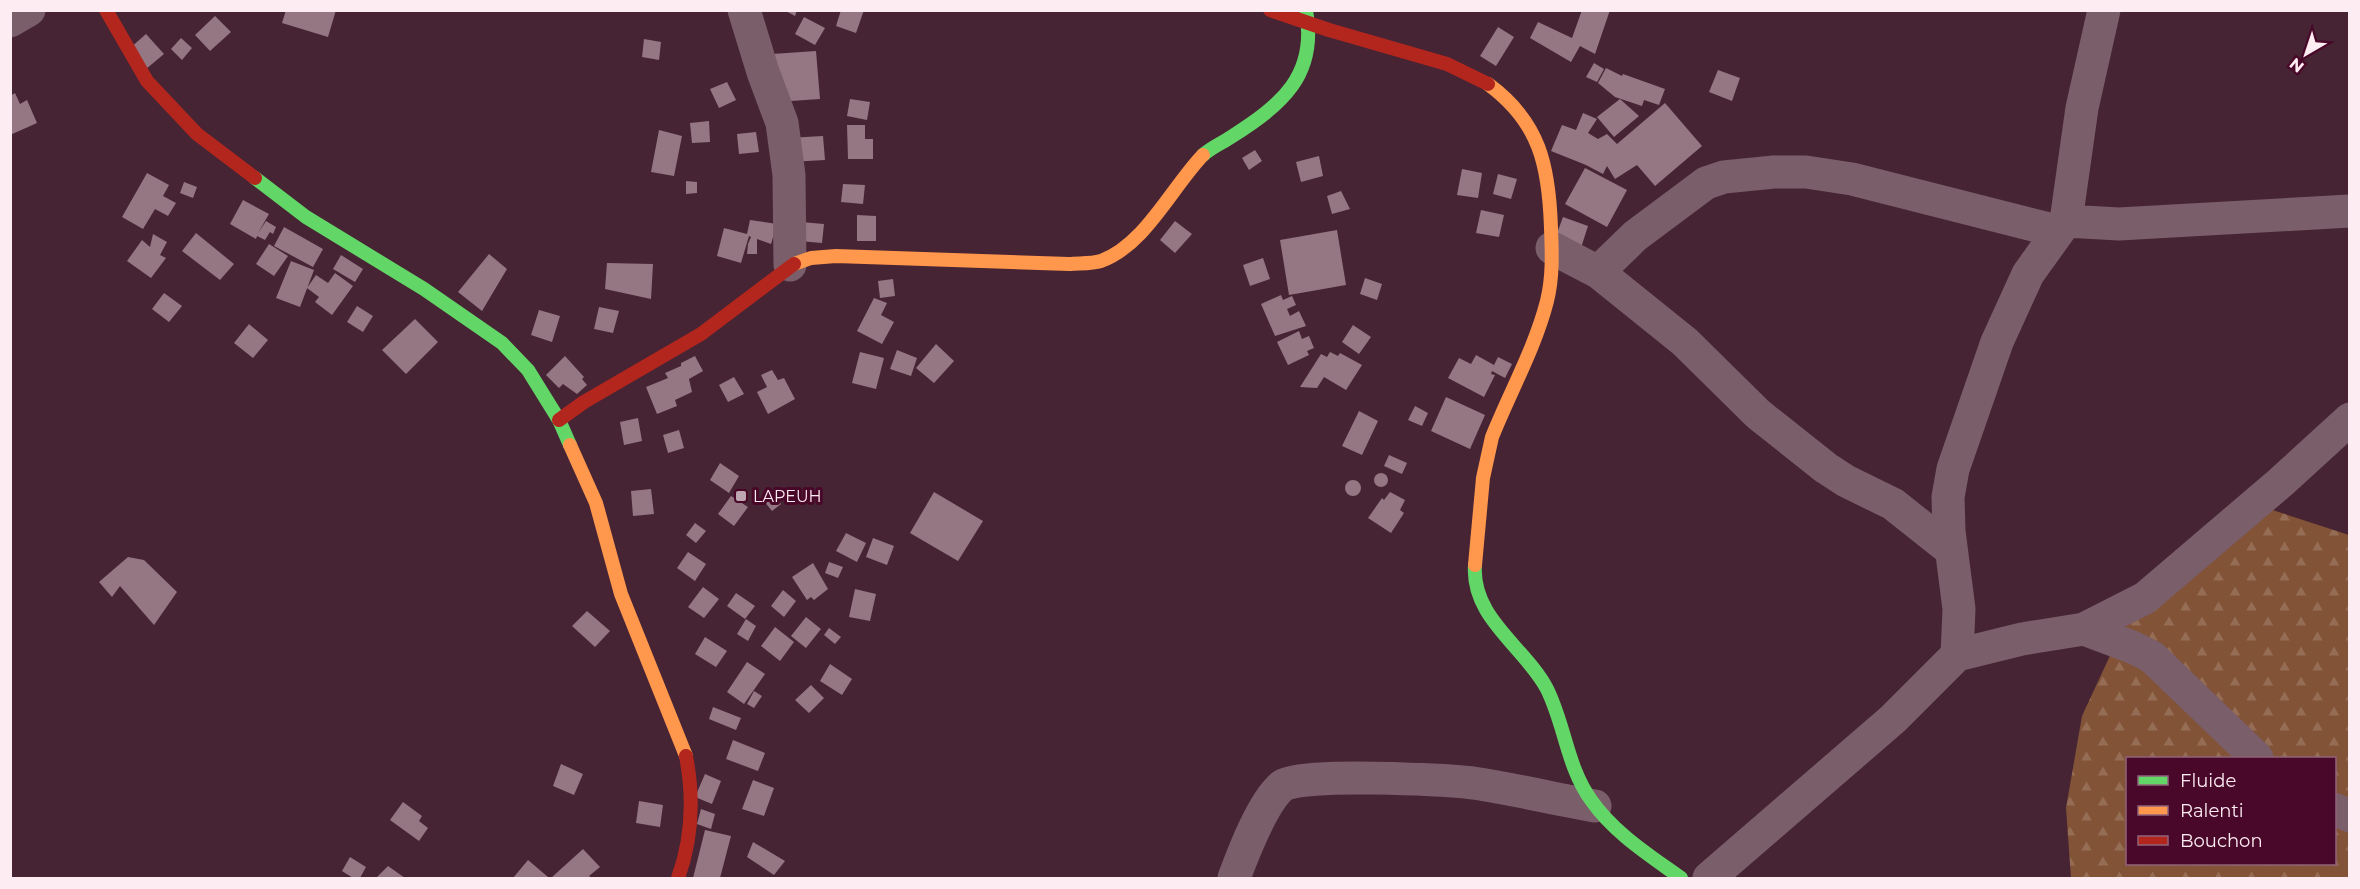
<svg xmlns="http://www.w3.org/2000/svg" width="2360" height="889" font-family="Montserrat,sans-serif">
<defs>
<pattern id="forest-firs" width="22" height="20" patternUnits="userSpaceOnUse" patternTransform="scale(1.5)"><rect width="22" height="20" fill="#825337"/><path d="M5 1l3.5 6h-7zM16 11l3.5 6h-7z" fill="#956c54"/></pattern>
</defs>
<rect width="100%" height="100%" fill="#462434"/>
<path fill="url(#forest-firs)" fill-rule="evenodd" d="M2257,505l92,30v343h-278l-5,-70 16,-92 39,-84 60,-72zM2128,758h206v106h-206z"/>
<path fill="#957683" d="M286,10h50l-8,27 -46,-14z
M784,10h13l-2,6z
M841,10h23l-8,23 -20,-7z
M1582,10h28l-15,44 -15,-8 -9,16 -41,-24 8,-16 34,16z
M215,16l16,16 -21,19 -15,-16z
M804,17l21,11 -10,17 -20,-11z
M1498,27l16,10 -18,29 -16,-10z
M146,34l18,20 -18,15 -17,-20z
M181,38l11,10 -10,12 -11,-11z
M644,39l17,3 -2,18 -17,-3z
M816,51l4,48 -44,3 -4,-48z
M1594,63l10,6 -7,13 -11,-5z
M1606,68l16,8 1,-2 42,15 -6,16 -15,-5 -2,6 -27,-9 -17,-14z
M1718,70l22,8 -8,23 -23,-9z
M727,82l9,18 -17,8 -9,-19z
M15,93l5,11 7,-4 10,23 -27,12v-39z
M850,99l20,3 -3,18 -20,-4z
M1620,99l19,17 -25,21 -17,-20z
M1665,103l37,43 -47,40 -18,-21 -22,14 -8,-13 -4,8 -17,-9 -35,-14 11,-26 14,5 7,-17 14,6 -9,14 10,6 9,-5 10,10z
M709,121l1,21 -18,1 -2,-20z
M847,125h18v14h8v20h-25z
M659,130l23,6 -8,40 -23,-4z
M756,132l3,20 -20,2 -2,-20z
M823,136l2,24 -36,2 -1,-24z
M1255,150l7,11 -13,9 -7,-12z
M1319,156l4,20 -22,6 -5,-20z
M1585,168l42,22 -20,37 -42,-23z
M1462,169l20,4 -4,25 -21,-3z
M147,173l22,12 -6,11 13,7 -8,13 -13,-7 -12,20 -21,-12z
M1498,174l19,5 -6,20 -18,-5z
M686,181l11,1v11l-11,1z
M184,182l13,5 -4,11 -13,-5z
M843,184l22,1 -2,19 -22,-2z
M1341,191l9,18 -18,5 -5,-18z
M243,200l26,14 -11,19 8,-12 10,6 -3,7 -3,-2 -5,8 -8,-4 -1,3 -26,-15z
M1481,210l23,5 -5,22 -23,-4z
M857,215l19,1v25h-19z
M1563,217l25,9 -9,28 -26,-10z
M750,220l27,4 -6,20 -14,-5v15h-10l1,-10 3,-7 -2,-1 -8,27 -24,-7 7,-28 23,6z
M1175,221l17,13 -17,19 -15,-13z
M801,222l23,2 -2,19 -23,-2z
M284,227l39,22 -10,18 -39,-21z
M1337,230l9,55 -57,10 -9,-55z
M196,233l38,31 -14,16 -38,-29z
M153,234l14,8 -7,13 6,3 -15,20 -24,-17 15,-21 8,7z
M269,244l19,12 -14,20 -18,-12z
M489,254l18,15 -25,42 -24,-19z
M341,255l22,14 -8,13 -22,-13z
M1263,258l7,21 -20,7 -7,-21z
M291,261l23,9 -14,37 -24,-9z
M607,263l46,1 -2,35 -46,-10z
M335,273l18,13 -21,29 -17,-13 4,-5 -12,-9 9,-13 12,8z
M1365,278l17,6 -5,16 -17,-6z
M893,279l2,17 -15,2 -2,-17z
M164,293l18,13 -13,16 -17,-13z
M1281,295l2,5 9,-4 4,9 -9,4 3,7 9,-5 7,15 -31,10 -14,-32z
M874,298l13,5 -6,12 13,7 -12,22 -25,-13z
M357,306l16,10 -10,16 -16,-10z
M599,307l20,4 -6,22 -19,-4z
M539,310l21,6 -8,26 -21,-7z
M415,319l23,23 -32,32 -24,-24z
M249,324l19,16 -15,18 -19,-15z
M1353,325l18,12 -12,17 -17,-12z
M1299,331l3,8 7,-3 5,12 -7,3 2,4 -21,10 -11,-23z
M936,344l18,17 -20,22 -18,-15z
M897,350l20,8 -6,18 -21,-7z
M860,352l24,6 -8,31 -24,-6z
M1330,352l8,4 2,-3 22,12 -16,25 -22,-13 -7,11 -17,-1 21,-33 6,3z
M1476,355l18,10 4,-8 14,7 -7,14 -13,-7 -1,3 4,1 -11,22 -36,-19 11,-20 12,6z
M565,356l19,21 -2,2 5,6 -10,9 -14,-10 -4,4 -13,-13z
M695,356l8,15 -14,8 3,13 -17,8 2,6 -20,8 -11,-27 22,-9 -3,-5 16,-7v-3z
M772,370l6,10 6,-2 11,21 -27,15 -11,-22 10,-5 -6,-12z
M734,377l10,17 -16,8 -9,-17z
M1446,397l39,18 -15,34 -39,-18z
M1415,406l13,7 -6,13 -14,-6z
M1359,411l19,10 -16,34 -20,-9z
M638,418l4,23 -18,4 -4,-23z
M679,430l5,18 -16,5 -5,-18z
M1389,455l18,8 -5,11 -18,-8z
M720,463l19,13 -10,17 -19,-13z
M1374 480a7 7 0 1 1 14 0a7 7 0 1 1-14 0Z
M1345 488a8 8 0 1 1 16 0a8 8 0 1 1-16 0Z
M651,489l3,25 -21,2 -2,-25z
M934,492l49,29 -25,40 -48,-28z
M1390,492l15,8 -5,10 4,3 -13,20 -23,-15 14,-20 2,2z
M772,493l9,11 -9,7 -8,-10z
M731,496l17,11 -14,19 -16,-12z
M695,523l11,8 -10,12 -10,-8z
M846,533l20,10 -9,19 -21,-11z
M873,538l21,8 -7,19 -21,-8z
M688,552l18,12 -11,17 -18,-13z
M128,557l16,3 33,32 -23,33 -34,-39 -8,11 -13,-15z
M829,562l14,5 -5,11 -13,-5z
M813,563l15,26 -14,11 -3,-3 -4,3 -15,-23z
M703,587l16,12 -15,19 -16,-11z
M855,589l21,5 -6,27 -21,-4z
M783,590l13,11 -12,16 -13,-11z
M736,593l19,13 -10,13 -18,-13z
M587,611l23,20 -15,16 -23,-21z
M806,617l15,12 -15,19 -15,-12z
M746,619l10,7 -8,15 -11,-7z
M775,627l19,15 -14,19 -19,-15z
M829,628l12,9 -6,7 -11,-9z
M705,637l22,14 -11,16 -21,-13z
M747,662l18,12 -21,30 -17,-12z
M830,664l22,15 -10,16 -22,-14z
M811,685l13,13 -15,15 -14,-13z
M754,691l8,5 -8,12 -7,-4z
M713,707l28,11 -5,12 -27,-11z
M733,740l32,13 -7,18 -32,-12z
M561,764l22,10 -9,21 -21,-9z
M705,774l16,7 -9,23 -17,-7z
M753,780l21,8 -10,28 -22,-7z
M639,801l24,4 -3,22 -24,-4z
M403,802l19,14 -3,5 9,7 -9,13 -29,-21z
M701,809l14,5 -4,15 -14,-5z
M705,830l26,6 -11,42h-27z
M753,842l32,19 -11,14 -27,-18z
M583,849l17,18 -11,9 3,2h-41z
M350,857l16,10 -6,11h-7l-11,-7z
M528,860l20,17 -2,1h-33z
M388,866l17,12 -28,-1z"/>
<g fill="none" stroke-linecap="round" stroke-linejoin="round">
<path stroke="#7a5e6a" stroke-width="33" d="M744,10l19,62 19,51 7,52 1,90
M10,21l19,-11
M2066,221l53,3 231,-13
M1552,248l46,24 87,70 73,72 68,54 20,13 47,23 58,46
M1598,272l37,-36 71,-53 18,-6 50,-5h32l46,7 205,52
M2084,629l48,18 20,10 105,101
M1957,655l2,-46 -10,-78 -1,-34 5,-28 44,-127 31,-68 38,-53 16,-113 22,-98
M2334,809l16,7
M1234,878c9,-24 28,-75 48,-92 18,-14 163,-6 191,-3 41,6 82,16 122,23
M1709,878l184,-159 64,-64 65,-16 62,-10 61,-31 136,-116 69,-63"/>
<path stroke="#63d668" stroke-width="14" d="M1203,155c9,-8 19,-12 28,-18 50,-32 87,-61 75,-127
M255,178l51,39 118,72 78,54 26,27 31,50 11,25
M1475,565c-4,53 50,82 72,124 18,36 20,78 44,111 23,33 58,55 90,78"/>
<path stroke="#ff974d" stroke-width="14" d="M794,264l17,-6 25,-2 233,8c10,-1 22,0 32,-3 44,-16 71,-74 102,-106
M570,445l26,58 25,91 65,162
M1475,565l8,-87 9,-41c18,-45 43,-89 55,-136 6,-24 5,-48 4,-73 -2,-62 -11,-106 -63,-144"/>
<path stroke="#b3261e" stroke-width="14" d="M106,10l41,71 50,53 58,44
M1270,10l59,20 118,34 41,20
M559,420l25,-18 117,-68 93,-70
M678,878c15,-41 16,-80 8,-122"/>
</g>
<rect fill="#bda6b0" stroke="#490829" stroke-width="2" x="735" y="490" width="12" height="12" rx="3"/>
<g text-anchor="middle" stroke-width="6" stroke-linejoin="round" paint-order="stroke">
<g font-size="16" fill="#fdecf2" stroke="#490829" text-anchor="start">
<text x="753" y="502">LAPEUH</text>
</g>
</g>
<rect width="2360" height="889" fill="none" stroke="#fdecf2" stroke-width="24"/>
<rect x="2126" y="757" width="210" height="108" fill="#490829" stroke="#916379" stroke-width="1.5"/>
<rect x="2138" y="776" width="30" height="9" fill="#63d668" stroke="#916379" stroke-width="1.5"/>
<text x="2180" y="787" font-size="18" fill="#fdecf2">Fluide</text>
<rect x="2138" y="806" width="30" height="9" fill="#ff974d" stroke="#916379" stroke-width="1.5"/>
<text x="2180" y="817" font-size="18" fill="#fdecf2">Ralenti</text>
<rect x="2138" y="836" width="30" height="9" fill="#b3261e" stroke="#916379" stroke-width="1.5"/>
<text x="2180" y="847" font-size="18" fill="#fdecf2">Bouchon</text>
<g transform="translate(2306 54) rotate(219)" stroke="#490829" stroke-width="4.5" paint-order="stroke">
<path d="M0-4.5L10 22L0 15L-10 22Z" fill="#fdecf2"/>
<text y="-9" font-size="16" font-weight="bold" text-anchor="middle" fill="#fdecf2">N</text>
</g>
</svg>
